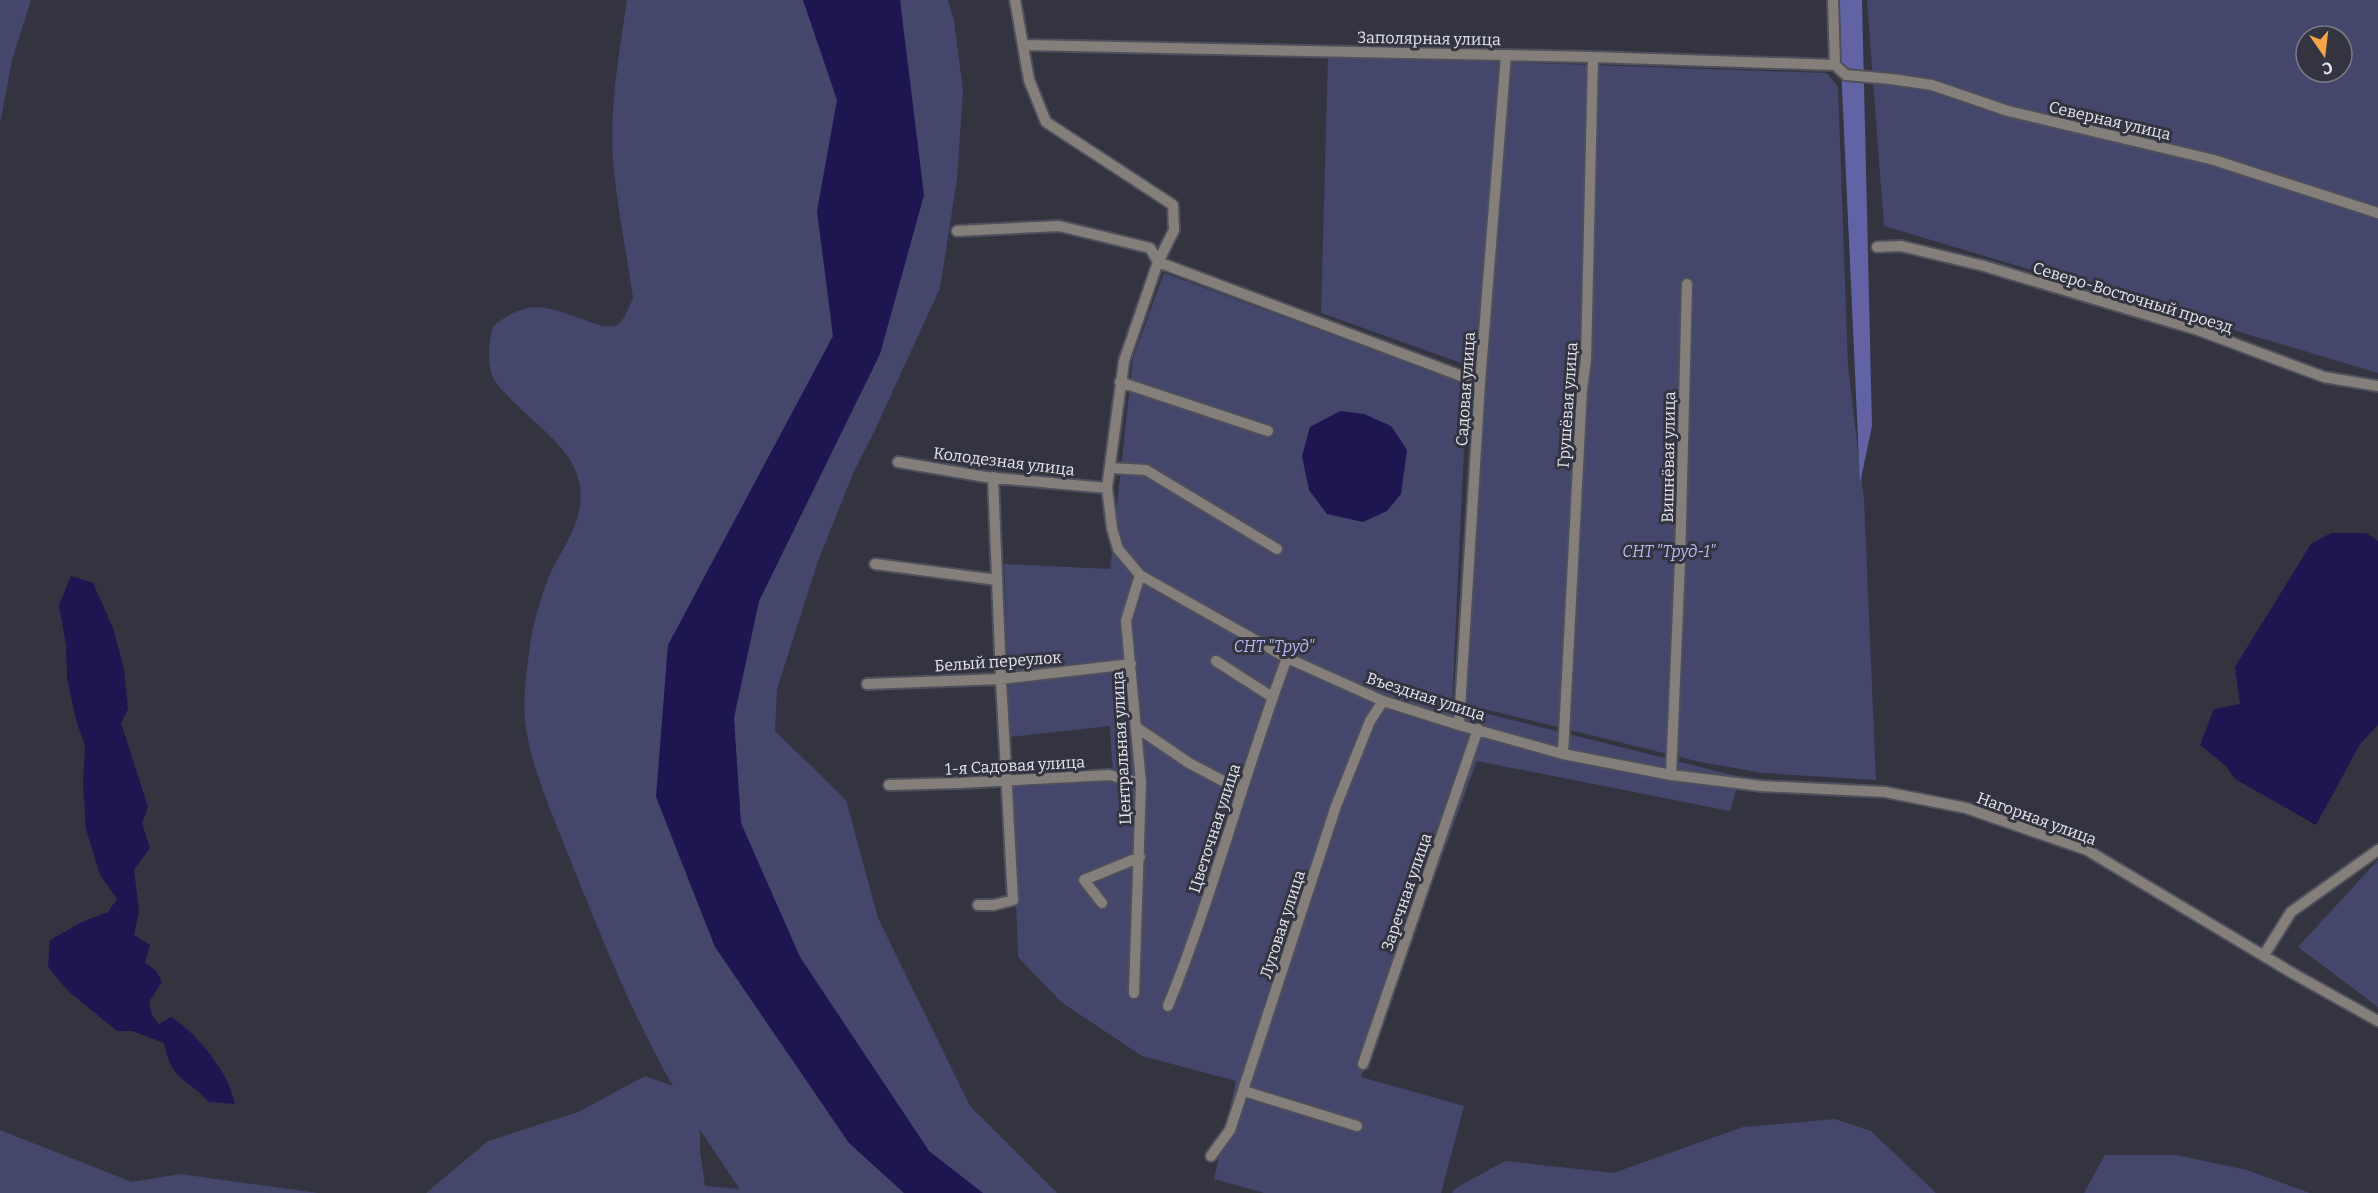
<svg xmlns="http://www.w3.org/2000/svg" width="2378" height="1193" font-family="Bitter,serif">
<rect width="100%" height="100%" fill="#333440"/>
<path fill="#44466b" fill-rule="evenodd" d="M0,0h31l-19,60 -12,64z
M627,0h321l6,21 9,69 -6,89 -17,109 -66,144 -20,39 -36,90 -41,128 -2,42 71,69 32,118 92,188 87,87h-631l62,-52 90,-29 67,-36 28,10c-41,-71 -72,-150 -103,-227 -17,-44 -39,-90 -45,-138 -2,-24 2,-52 5,-76 3,-22 10,-45 18,-66 13,-31 37,-56 32,-92 -5,-39 -46,-62 -71,-90 -5,-5 -11,-11 -15,-17 -8,-17 -5,-37 -1,-54 37,-28 51,-20 92,-6 10,4 20,8 32,5l7,-7 9,-20c-6,-43 -15,-85 -19,-128 -6,-56 5,-115 13,-170zM700,1130l39,58v1l-34,-3 -5,-35z
M1867,0h511v373l-494,-147zM2306,36h36v36h-36z
M1328,56l499,17 11,14 10,279 16,134 12,280 -113,-7 -63,-11 -236,-58 17,-334 -160,-57z
M1164,273l303,111 -15,321 288,72 -10,34 -253,-50 -116,316 103,29 -23,87h-177l-50,-14 22,-98 -94,-25 -81,-54 -43,-45 -6,-172 101,-8 -3,-51 -100,11 -6,-173 106,5 23,-211z
M2378,860v147l-80,-60z
M1835,1119l36,12 65,62h-484l2,-4 51,-28 108,12 130,-46z
M0,1130l132,52 48,-8 138,19h-318z
M2105,1155h71l71,15 63,23h-226z"/>
<path fill="#6263a5" d="M1838,0h24l10,426 -12,57z"/>
<path fill="#1d1651" d="M803,0h97l24,195 -44,159 -121,247 -25,117 7,105 59,134 129,194 54,42h-79l-55,-50 -134,-196 -59,-150 12,-152 165,-309 -16,-125 20,-111z
M1340,411l24,3 27,12 16,24 -6,44 -14,17 -24,11 -36,-8 -18,-24 -7,-34 8,-29z
M2331,533h35l12,8v184l-18,19 -44,81 -81,-46 -9,-13 -26,-21 14,-36 26,-5 -5,-37 76,-123z
M71,576l22,7 20,45 11,41 4,40 -7,14 27,84 -6,16 8,25 -16,22 5,42 -5,23 16,10 -5,17 12,10 5,10 -13,20 3,13 7,9 12,-7c21,13 42,38 54,60 5,8 7,18 10,27l-26,-2c-24,-26 -37,-20 -45,-59l-31,-12h-16l-49,-40 -20,-24 2,-27 32,-18 26,-10 9,-13 -17,-24 -14,-46 -3,-45 2,-38 -9,-26 -9,-42 -1,-33 -7,-40z"/>
<g fill="none" stroke-linecap="round" stroke-linejoin="round">
<defs>
<path id="street" d="M1015,0l14,80 17,42 127,83 1,25 -16,32 -34,99 -17,127 5,40 6,21 22,26 147,83 96,43 76,24 104,29 108,21 90,11 124,6 81,16 121,42 207,124 84,47
M1833,0l2,65
M1024,45l569,12 242,8
M1835,65l11,10 45,4 41,6 76,26 206,49 164,53
M957,231l102,-5 91,22 8,14 322,121
M1877,247l24,-1 83,20 214,64 126,47 54,9
M1120,382l148,49
M898,462l88,15 121,11
M1111,468l35,2 131,79
M875,564l122,16
M1216,661l56,36
M867,684l134,-5 130,-15
M1459,725l21,-342 26,-328
M1136,727l53,36 53,28
M1563,754l19,-365 4,-29 7,-303
M1671,775l9,-213 7,-278
M889,785l71,-2 149,-8 32,8
M1102,903l-18,-23 56,-23
M978,905h16l19,-5 -12,-221 -8,-202
M2264,955l27,-43 87,-62
M1134,993l7,-210 -15,-162 14,-46
M1168,1006c46,-114 76,-233 119,-348
M1363,1064l115,-335
M1244,1091l113,35
M1211,1156l19,-26 106,-324 34,-85 13,-20"/>
</defs>
<use href="#street" stroke="#4f505c" stroke-width="14"/>
<use href="#street" stroke="#847f7b" stroke-width="10"/>
</g>
<g text-anchor="middle" stroke-width="6" stroke-linejoin="round" paint-order="stroke">
<g font-size="16" fill="#e4e5ed" stroke="#333440">
<text transform="translate(1429 38) rotate(1)" y="6">Заполярная улица</text>
<text transform="translate(2110 120) rotate(13)" y="6">Северная улица</text>
<text transform="translate(2133 297) rotate(17)" y="6">Северо-Восточный проезд</text>
<text transform="translate(1465 389) rotate(-86)" y="6">Садовая улица</text>
<text transform="translate(1567 405) rotate(-86)" y="6">Грушёвая улица</text>
<text transform="translate(1668 457) rotate(-89)" y="6">Вишнёвая улица</text>
<text transform="translate(1004 461) rotate(7)" y="6">Колодезная улица</text>
<text transform="translate(998 661) rotate(-4)" y="6">Белый переулок</text>
<text transform="translate(1426 696) rotate(18)" y="6">Въездная улица</text>
<text transform="translate(1121 748) rotate(-93)" y="6">Центральная улица</text>
<text transform="translate(1015 765) rotate(-3)" y="6">1-я Садовая улица</text>
<text transform="translate(2037 818) rotate(20)" y="6">Нагорная улица</text>
<text transform="translate(1214 828) rotate(-72)" y="6">Цветочная улица</text>
<text transform="translate(1406 892) rotate(-71)" y="6">Заречная улица</text>
<text transform="translate(1282 924) rotate(-72)" y="6">Луговая улица</text>
</g>
<g font-size="16" font-style="italic" fill="#b8bcf4" stroke="#333440">
<text x="1669" y="557">СНТ "Труд-1"</text>
<text x="1274" y="652">СНТ "Труд"</text>
</g>
</g>
<g transform="translate(2324 54) rotate(166)"><circle r="28" fill="#333440" stroke="#7a7b85" stroke-width="1.5"/>
<path d="M0-4.5L10 22L0 15L-10 22Z" fill="#f6a247"/>
<text y="-9" font-size="16" font-weight="bold" text-anchor="middle" fill="#e4e5ed">С</text>
</g>
</svg>
